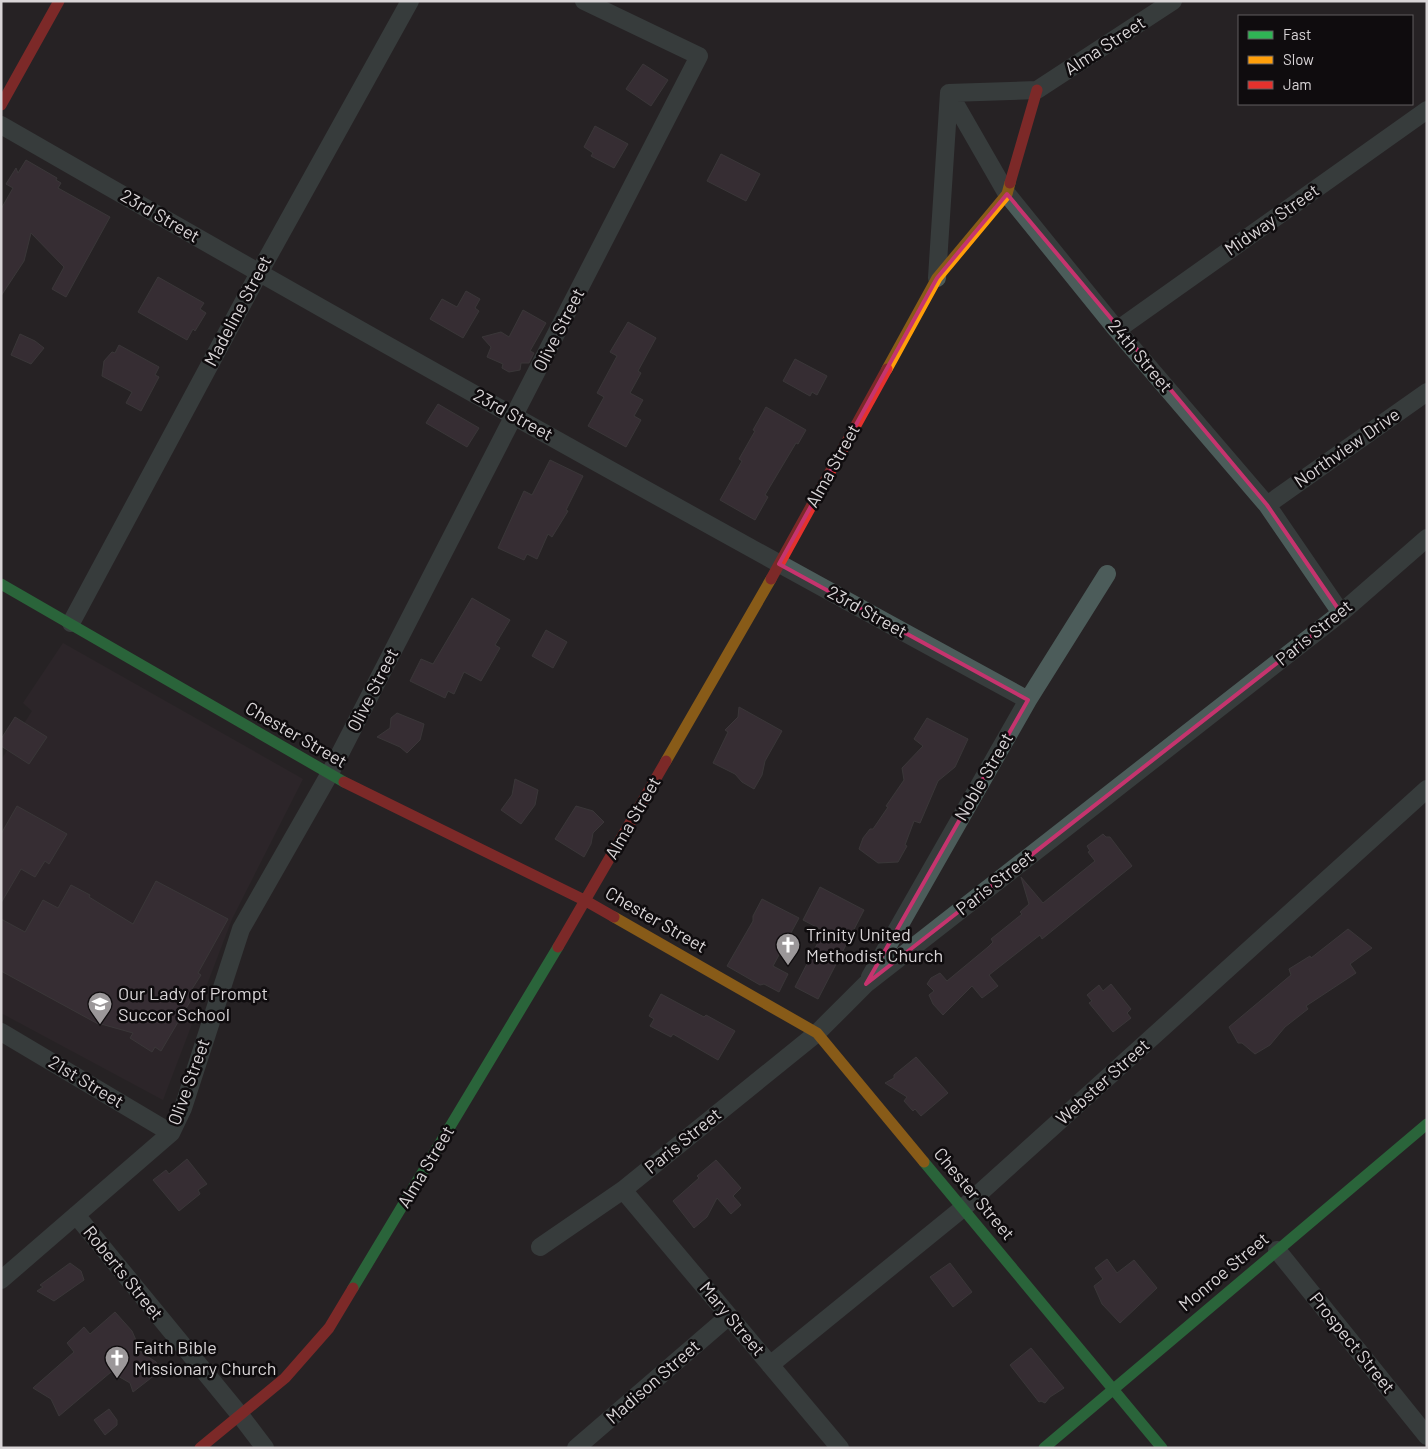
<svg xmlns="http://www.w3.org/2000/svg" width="1428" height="1449" font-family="Barlow,sans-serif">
<rect width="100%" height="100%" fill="#272325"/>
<path fill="#34292f" d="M63,643l240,136 -71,140 -69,181 -162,-87v-253l31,-49 -9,-8z"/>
<path fill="#4b3b45" stroke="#524f51" d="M643,64l25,16 -17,26 -25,-17z
M595,126l33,18 -14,24 -23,-12 2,-3 -9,-6z
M721,154l39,20 -14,27 -39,-20z
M26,160l31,18 -1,2 5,3 -3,5 52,29 -44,80 -14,-8 12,-22 -33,-34 -7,28 -23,35v-87l12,-21 -7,-4 10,-16 2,5z
M158,277l46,26 -4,6 6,4 -11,18 -2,-2 -6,11 -49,-28z
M466,291l14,8 -5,9 4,3 -16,27 -33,-19 12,-20 15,8z
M523,310l23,13 -16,28 4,2 -5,10h-8l-1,7 -11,2 -7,-4 1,-4 -16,-7 4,-10 -9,-10 19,-5 8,5z
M628,322l28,16 -18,33 3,2 -11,20 13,7 -9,16 7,4 -15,27 -38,-21 16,-29 -7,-4 20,-37 -7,-4z
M20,334l15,7 9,7 -13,16 -20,-9z
M119,345l40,22 -4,8 4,2 -18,34 -15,-8 6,-11 -30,-16 2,-15 8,-9 3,1z
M795,359l32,17 -10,19 -5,-3 -2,4 -27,-15z
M438,404l41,24 -12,19 -41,-24z
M766,407l40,23 -8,14 -2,-1 -31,52 3,2 -13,23 -35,-20 22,-39 -3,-2 16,-28 -2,-1z
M550,460l33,16 -17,34 2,1 -16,26 -4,-3 -11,25 -10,-5 -3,6 -26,-12 26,-57 8,4z
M472,598l38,22 -15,25 5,3 -19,33 -17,-9 -10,22 -6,-3 -3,7 -35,-17 11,-22 12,5z
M546,630l21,12 -14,26 -21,-12z
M739,707l43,24 -17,30 -3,14 -8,14 -12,-7 -7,-8 -22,-11 15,-31 -3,-2 13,-13z
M397,713l27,11 -4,16 -13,13 -7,-6 -23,-10 13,-9 1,-10z
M15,717l32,20 -18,27 -28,-18v-7z
M927,718l41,21 -13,28 -17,14 -18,42 -6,-2 -9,24 2,1 -9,16 -20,1 -19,-14 4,-11 7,-9h3l15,-22 -2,-1 18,-26 -2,-12 21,-22 -9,-7z
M515,779l23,11 -3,15 -14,19 -20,-14 11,-15z
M17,806l50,28 -18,30 -4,-3 -10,16 -14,-8 -20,34v-69z
M576,806l17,5 11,11 -11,11 -2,11 -7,13 -29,-18z
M1103,834l3,3h4l22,29 -90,73 -2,-4 -51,40 9,11 -16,12 -10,-12 -29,29 -10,-11 -4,-9 5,-4 -7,-7 4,-6 9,-5 7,8 41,-34 5,-5 -2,-3 31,-25 -2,-2 9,-8 -8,-27 22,26 52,-42 -7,-9 2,-1 -3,-5z
M156,881l72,38 -30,54 3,2 -11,17 4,3 -33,56 -6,-4 -3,5 -22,-14 3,-5 -32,-9 -1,1 -99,-54v-52l24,13 18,-32 15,8 13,-23 19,10 -1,2 44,27z
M820,887l44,23 -46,89 -23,-12 29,-56 -21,-11z
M762,899l37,19 -26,48 15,8 -9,18 -15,-8 -4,1 -33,-19 26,-45v-5z
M1348,929l24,19 -22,16 6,9 -50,33 2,3 -23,18 -15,18 -15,9 -13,-11h-4l-9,-16 62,-52 -2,-6 21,-13 1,2z
M1111,984l20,25 -4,4 4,5 -18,14 -24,-29 3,-2 -5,-6 12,-10 4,6z
M661,994l43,23 2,-2 29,16 -17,29 -45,-26 -2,3 -21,-11 4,-7 -5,-3z
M916,1057l32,36 -27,23 -6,-7 -2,2 -9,-10 3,-4 -22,-14 9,-5v-3z
M187,1159l20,25 -9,6 2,4 -21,17 -26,-31 13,-10 3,4z
M716,1160l25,28 -8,8 8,9 -10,9 -14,-16 -10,19 -13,11 -21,-27 26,-23 -2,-2z
M1107,1259l10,14 17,-13 23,28 -37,35 -18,-19 -8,-18 9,-7 -8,-11z
M70,1263l11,8 3,9 -30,21 -17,-10 6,-4 -3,-2z
M950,1263l22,29 -19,15 -23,-30z
M115,1312l17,19 9,21 15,10 4,9 -27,21 -3,-9 -19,-11 -52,44 -8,-17 -18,-11 41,-36 -7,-9 17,-16 6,7z
M1031,1348l33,40 -14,9 -5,6 -4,-2 -2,1 -29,-37z
M109,1409l8,11v5l-12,10 -11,-15z"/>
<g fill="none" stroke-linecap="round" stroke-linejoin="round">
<path stroke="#4c5c5a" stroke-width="18" d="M949,93l58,101 110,136 150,175 74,108
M949,93l88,-3 136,-89
M1,125c340,196 682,387 1027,575
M937,278l12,-185
M1117,330l310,-220
M1267,505l160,-113
M71,623l188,-350 151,-272
M870,977l158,-277 79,-126
M1,1032l170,101
M623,1190l217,258
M76,1215l164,200 25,33
M540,1247l83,-57 194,-157 49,-49 475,-371 86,-75
M1277,1250l150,186
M1,1280l170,-147 12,-25 58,-179 88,-154 370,-719 -115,-55
M770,1365l193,-157 464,-419
M576,1448l153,-132"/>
<path stroke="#30b455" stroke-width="11" d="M1,584l343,198
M924,1162l238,286
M353,1288l205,-341
M1044,1448l383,-324"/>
<path stroke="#ff9f0a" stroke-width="11" d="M887,369l50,-91 70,-84 3,-11
M666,761l105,-182
M614,917l203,116 107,129"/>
<path stroke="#e5322d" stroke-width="11" d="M1,105l58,-104
M1010,183l27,-93
M771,579l116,-210
M344,782l242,119 28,16
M558,947l108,-186
M200,1448l85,-70 44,-50 24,-40"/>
</g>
<path d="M0 0H1428V1449H0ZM1007,194l260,311 74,108 -475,371 162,-284 -249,-136 158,-286z" fill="#272325" fill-opacity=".55" fill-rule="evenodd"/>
<path fill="none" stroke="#c5346e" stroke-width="4" stroke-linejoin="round" d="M1007,194l260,311 74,108 -475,371 162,-284 -249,-136 158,-286z"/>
<defs>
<symbol id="church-pin" viewBox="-11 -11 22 30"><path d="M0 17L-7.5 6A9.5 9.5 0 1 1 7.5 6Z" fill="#9b9799" stroke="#0f0c0e"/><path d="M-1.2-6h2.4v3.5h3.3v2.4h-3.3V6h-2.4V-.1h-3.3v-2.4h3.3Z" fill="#fff"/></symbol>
<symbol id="school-pin" viewBox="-11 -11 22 30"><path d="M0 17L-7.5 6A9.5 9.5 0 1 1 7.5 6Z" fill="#9b9799" stroke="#0f0c0e"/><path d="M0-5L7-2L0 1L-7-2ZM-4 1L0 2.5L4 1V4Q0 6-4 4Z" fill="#fff"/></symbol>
</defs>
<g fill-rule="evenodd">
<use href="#church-pin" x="774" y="931" width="28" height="38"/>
<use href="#school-pin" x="86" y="990" width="28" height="38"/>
<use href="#church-pin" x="103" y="1344" width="28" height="38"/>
</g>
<g text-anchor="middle" stroke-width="5" stroke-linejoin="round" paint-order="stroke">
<g font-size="18" fill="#d9d5d7" stroke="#0f0c0e">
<text transform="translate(1105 46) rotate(-33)" y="6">Alma Street</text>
<text transform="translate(160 216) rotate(30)" y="6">23rd Street</text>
<text transform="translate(1272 220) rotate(-35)" y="6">Midway Street</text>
<text transform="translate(238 311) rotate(-62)" y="6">Madeline Street</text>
<text transform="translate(559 330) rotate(-63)" y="6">Olive Street</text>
<text transform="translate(1140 356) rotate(50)" y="6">24th Street</text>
<text transform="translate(513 415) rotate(29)" y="6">23rd Street</text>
<text transform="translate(1347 448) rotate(-35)" y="6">Northview Drive</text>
<text transform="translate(833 466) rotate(-61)" y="6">Alma Street</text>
<text transform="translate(867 612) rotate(29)" y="6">23rd Street</text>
<text transform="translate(1314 633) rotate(-39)" y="6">Paris Street</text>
<text transform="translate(373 690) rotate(-63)" y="6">Olive Street</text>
<text transform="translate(296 735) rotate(30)" y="6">Chester Street</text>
<text transform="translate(984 777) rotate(-60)" y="6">Noble Street</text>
<text transform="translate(633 818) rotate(-60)" y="6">Alma Street</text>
<text transform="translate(995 883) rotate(-38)" y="6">Paris Street</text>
<text transform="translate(656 920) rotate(30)" y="6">Chester Street</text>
<text transform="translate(86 1082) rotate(31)" y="6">21st Street</text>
<text transform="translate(189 1082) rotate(-70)" y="6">Olive Street</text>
<text transform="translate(1103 1082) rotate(-42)" y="6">Webster Street</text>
<text transform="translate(683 1141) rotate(-39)" y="6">Paris Street</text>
<text transform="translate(426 1167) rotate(-59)" y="6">Alma Street</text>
<text transform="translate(974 1194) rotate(50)" y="6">Chester Street</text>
<text transform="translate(1224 1272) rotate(-40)" y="6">Monroe Street</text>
<text transform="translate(123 1273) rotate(51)" y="6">Roberts Street</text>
<text transform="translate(732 1319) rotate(50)" y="6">Mary Street</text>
<text transform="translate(1352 1343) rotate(51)" y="6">Prospect Street</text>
<text transform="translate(653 1382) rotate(-41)" y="6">Madison Street</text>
</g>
<g font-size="18" fill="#d9d5d7" stroke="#0f0c0e" text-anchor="start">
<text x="806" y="941">Trinity United<tspan x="806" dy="21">Methodist Church</tspan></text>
<text x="118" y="1000">Our Lady of Prompt<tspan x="118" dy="21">Succor School</tspan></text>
<text x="134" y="1354">Faith Bible<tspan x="134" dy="21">Missionary Church</tspan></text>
</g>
</g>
<rect width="1428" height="1449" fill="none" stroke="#d9d5d7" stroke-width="5"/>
<rect x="1238" y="15" width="175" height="90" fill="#0f0c0e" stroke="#605c5e"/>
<rect x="1248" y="31" width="25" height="8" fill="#30b455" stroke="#605c5e"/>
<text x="1283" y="40" font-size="15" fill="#d9d5d7">Fast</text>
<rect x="1248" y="56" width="25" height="8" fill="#ff9f0a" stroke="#605c5e"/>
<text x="1283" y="65" font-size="15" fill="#d9d5d7">Slow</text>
<rect x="1248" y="81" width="25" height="8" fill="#e5322d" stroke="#605c5e"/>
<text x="1283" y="90" font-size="15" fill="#d9d5d7">Jam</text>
</svg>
